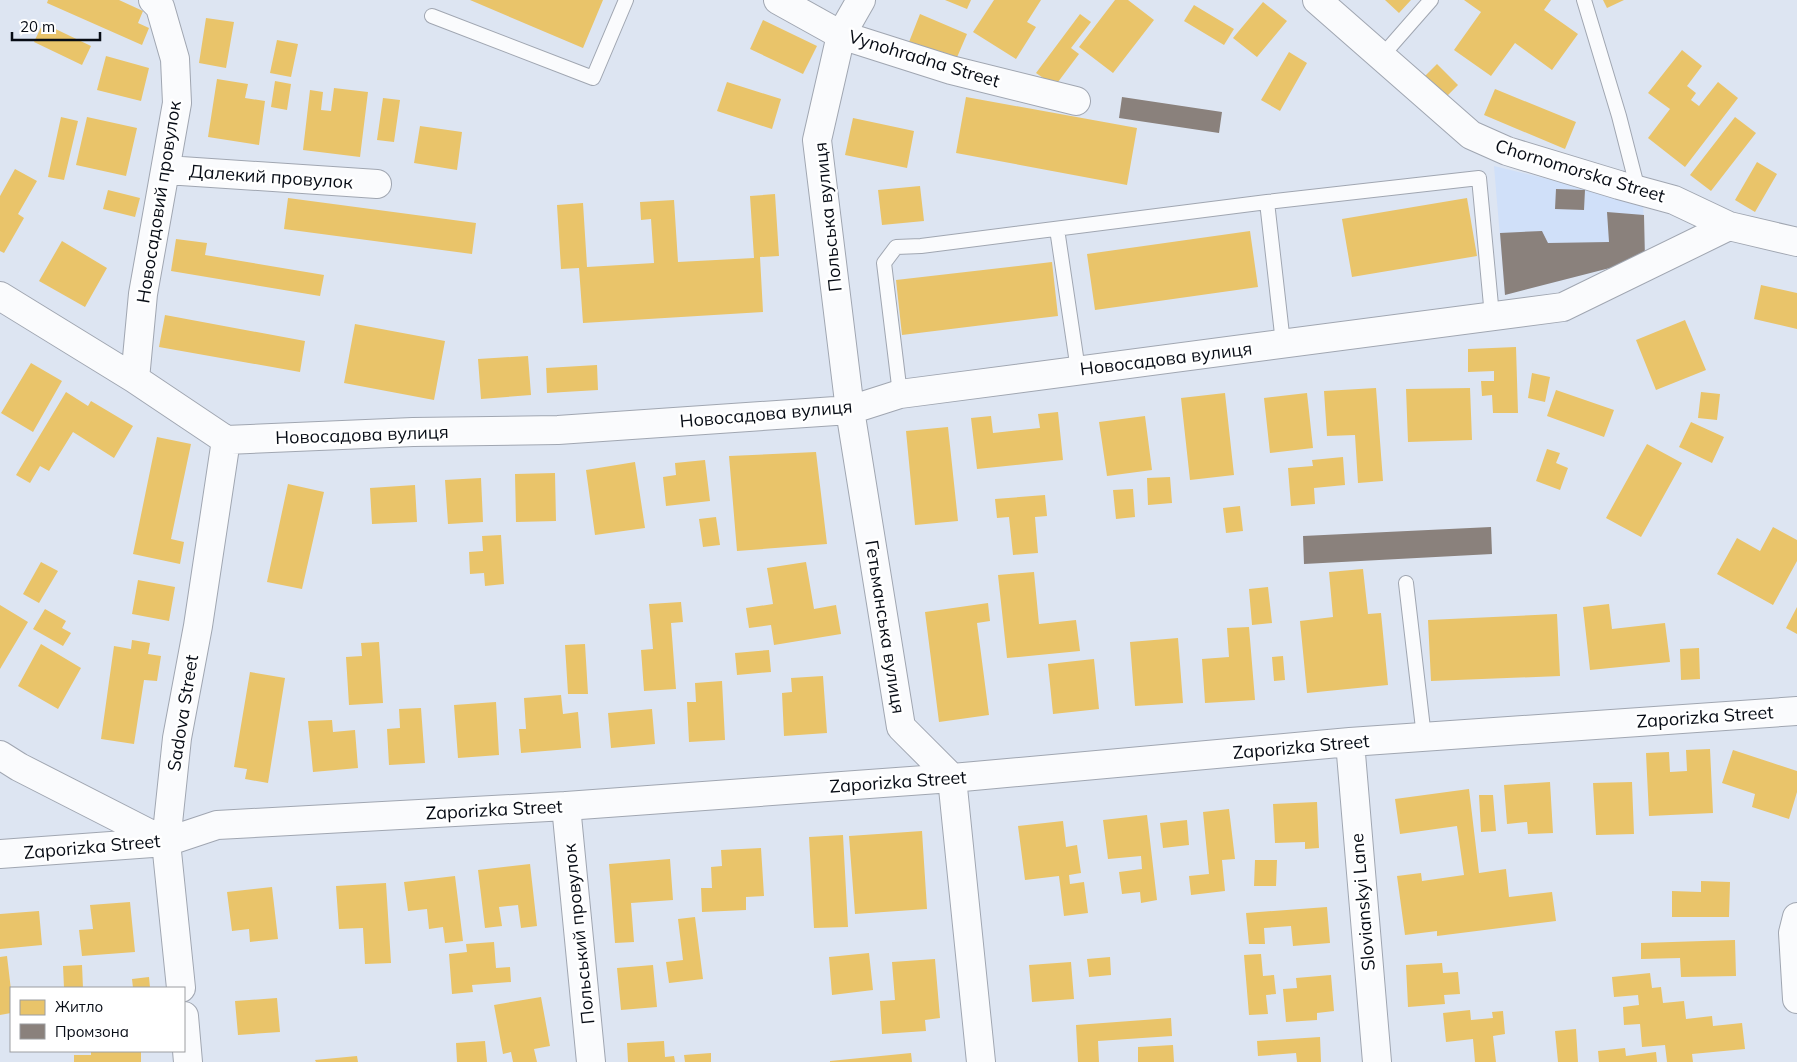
<svg xmlns="http://www.w3.org/2000/svg" width="1797" height="1062" font-family="Mulish,sans-serif">
<rect width="100%" height="100%" fill="#dde5f2"/>
<path fill="#d0e0f9" d="M1494,166l149,36 2,57 -140,36z"/>
<path fill="#e9c46a" d="M48,0h71l24,11 -5,12 11,5 -7,17 -95,-42z
M470,0h133l-20,48z
M945,0h26l-4,9z
M994,0h47l-14,22 9,5 -20,32 -43,-27z
M1115,0h13l26,20 -41,53 -34,-26z
M1385,0h26l-12,13z
M1464,0h87l-7,10 34,24 -26,36 -37,-27 -24,33 -37,-26 27,-38z
M1603,0h21l-17,8z
M1263,2l24,19 -30,36 -24,-19z
M1194,5l40,24 -10,16 -40,-24z
M920,14l47,20 -12,28 -46,-20z
M1080,14l11,8 -20,26 8,6 -24,32 -19,-13z
M206,18l28,4 -8,46 -27,-5z
M763,20l54,26 -14,28 -53,-25z
M43,23l48,23 -9,19 -48,-23z
M277,40l21,4 -7,33 -21,-4z
M1682,50l20,16 -15,20 9,7 -5,7 8,6 19,-24 20,16 -53,69 -37,-29 22,-29 -22,-16z
M1289,52l18,11 -27,48 -19,-11z
M106,56l43,12 -8,33 -44,-11z
M1437,64l21,21 -15,15 -22,-20z
M217,79l31,5 -3,14 20,3 -6,44 -51,-8z
M275,81l16,3 -4,26 -16,-3z
M727,82l54,17 -9,30 -55,-18z
M334,88l34,4 -8,65 -57,-7 7,-60 13,2 -2,18 10,1z
M1495,89l81,33 -11,27 -81,-34z
M966,97l171,31 -10,57 -171,-32z
M383,98l17,2 -6,42 -17,-2z
M61,117l17,4 -14,59 -16,-3z
M87,117l50,11 -11,48 -50,-11z
M1735,117l21,16 -45,58 -21,-16z
M853,118l61,13 -7,37 -62,-13z
M420,126l42,6 -5,38 -43,-7z
M1757,162l20,12 -22,38 -20,-12z
M15,169l22,12 -19,33 6,4 -20,35 -4,-2v-55z
M920,186l4,35 -42,4 -4,-35z
M108,190l32,8 -5,19 -32,-8z
M775,194l4,62 -19,1 3,55 -180,11 -4,-55 -18,1 -4,-64 26,-2 4,64 67,-4 -3,-44 -10,1 -1,-18 34,-2 4,62 76,-4 -4,-62z
M288,198l188,25 -4,31 -188,-25z
M1467,198l10,58 -125,21 -10,-58z
M1250,231l8,56 -163,23 -8,-56z
M176,239l31,4 -2,12 119,20 -4,21 -149,-25z
M62,241l45,27 -22,39 -46,-26z
M1052,262l6,54 -156,19 -6,-55z
M1761,285l36,8v36l-43,-10z
M165,315l140,26 -5,31 -141,-25z
M1685,320l21,50 -50,20 -20,-50z
M355,324l90,17 -11,59 -90,-17z
M1516,347l2,66h-25l-1,-18 -10,1 -1,-15h13v-10l-26,1v-23z
M528,356l3,39 -50,4 -3,-40z
M31,363l31,18 -29,51 -32,-19z
M597,365l1,25 -51,3 -1,-25z
M1532,373l18,4 -5,25 -17,-4z
M1376,388l7,93 -25,2 -3,-48 -28,1 -3,-45z
M1470,388l2,52 -64,2 -2,-53z
M1556,390l58,20 -10,27 -57,-21z
M66,392l22,14 3,-5 42,25 -19,32 -41,-26 -24,39 -9,-5 -10,17 -14,-8z
M1701,392l19,2 -3,26 -19,-2z
M1225,393l9,82 -44,5 -9,-82z
M1307,393l6,55 -43,5 -6,-55z
M1058,412l5,48 -86,9 -6,-51 20,-2 2,17 47,-5 -2,-14z
M1145,416l7,54 -45,6 -8,-54z
M1691,422l33,15 -12,26 -33,-16z
M948,427l10,94 -43,4 -9,-94z
M157,437l34,7 -20,95 13,3 -4,22 -47,-10z
M1647,444l35,19 -41,74 -35,-19z
M1547,449l13,4 -4,10 12,5 -8,22 -24,-9z
M816,452l11,92 -90,7 -8,-95z
M1343,457l2,28 -31,3 1,16 -24,2 -3,-38 25,-2 -1,-6z
M705,460l5,41 -44,5 -3,-29 13,-2 -1,-12z
M635,462l10,66 -50,7 -9,-65z
M555,473l1,48 -40,1 -1,-48z
M1170,477l2,26 -24,2 -1,-27z
M481,478l2,44 -35,2 -3,-44z
M288,484l36,8 -22,97 -35,-7z
M415,485l2,37 -45,2 -2,-36z
M1133,489l2,28 -19,2 -3,-29z
M1045,495l2,21 -12,1 3,36 -25,2 -4,-38 -12,1 -2,-19z
M1240,506l3,25 -17,2 -3,-25z
M716,517l4,28 -17,2 -4,-28z
M1773,527l24,13v21l-24,44 -56,-31 20,-36 23,13z
M501,535l3,49 -19,2 -1,-13 -14,1 -1,-22 14,-1 -1,-15z
M41,562l17,9 -19,32 -16,-9z
M806,562l8,47 22,-4 5,29 -67,11 -3,-20 -22,3 -3,-20 27,-4 -6,-36z
M1363,569l5,45 13,-1 7,72 -81,8 -7,-72 33,-4 -4,-45z
M1034,572l5,52 37,-4 4,31 -73,7 -9,-83z
M138,580l37,7 -6,34 -37,-7z
M1268,587l4,36 -20,2 -3,-36z
M681,602l2,20 -12,1 5,66 -32,2 -3,-41 12,-1 -4,-45z
M988,603l2,18 -13,2 12,92 -50,7 -14,-110z
M1609,604l3,25 53,-6 5,39 -80,8 -7,-63z
M0,605l28,17 -28,47z
M1797,607v27l-11,-6z
M45,609l21,12 -4,7 9,5 -8,13 -30,-17z
M1557,614l3,62 -129,5 -3,-61z
M1249,627l6,73 -50,3 -3,-44 27,-2 -2,-29z
M1178,638l5,65 -48,3 -5,-64z
M132,640l18,3 -2,11 13,2 -4,25 -13,-1 -10,64 -33,-5 13,-93 17,3z
M379,642l4,61 -34,2 -3,-48 16,-1 -1,-13z
M41,644l40,24 -23,41 -40,-23z
M585,644l3,50h-20l-3,-49z
M1699,648l1,31 -19,1 -1,-31z
M769,650l2,22 -34,3 -2,-22z
M1283,656l2,24 -11,1 -2,-24z
M1094,659l5,50 -46,5 -5,-50z
M250,672l35,6 -17,105 -23,-4 2,-10 -13,-2z
M823,676l4,57 -43,3 -2,-43 10,-1 -1,-14z
M722,681l3,59 -36,2 -2,-40h9l-1,-19z
M561,695l2,19 15,-2 3,36 -60,5 -2,-24h7l-2,-31z
M496,702l3,53 -41,3 -4,-53z
M421,708l4,55 -36,2 -2,-36 13,-1 -1,-19z
M652,709l3,35 -44,4 -3,-35z
M332,720l1,12 22,-2 3,38 -45,4 -5,-51z
M1710,749l3,64 -64,3 -3,-63 23,-1 1,20 17,-1 -1,-21z
M1733,750l64,21v21l-8,27 -37,-12 3,-13 -33,-11z
M1550,782l3,51 -25,1 -1,-12 -20,2 -3,-39z
M1632,782l2,52 -38,1 -3,-52z
M1469,789l10,84 27,-4 3,28 43,-5 4,29 -119,15v-5l-32,4 -8,-59 24,-3 1,8 42,-6 -7,-49 -57,8 -5,-35z
M1479,795h14l3,36 -15,1z
M1317,802l2,46 -14,1v-7l-30,1 -2,-39z
M1229,809l6,50 -13,1 3,31 -34,4 -2,-19 20,-2 -6,-62z
M1147,815l10,85 -16,3 -1,-11 -18,2 -3,-22 23,-3 -1,-13 -33,3 -5,-39z
M1187,820l2,25 -26,3 -3,-25z
M1063,821l3,26 11,-2 4,28 -12,2 1,9 14,-2 4,31 -24,3 -5,-40 -34,4 -7,-54z
M922,831l5,78 -72,5 -6,-78z
M843,835l5,92 -34,1 -5,-91z
M761,848l3,48 -18,1v13l-44,2 -1,-24h11l-1,-21 11,-1 -1,-16z
M670,859l3,41 -42,3 3,39 -19,1 -6,-79z
M1255,860h22l-1,26h-22z
M530,864l7,62 -16,2 -3,-23 -19,2 3,19 -17,2 -7,-58z
M455,876l8,65 -18,2 -2,-16 -14,2 -2,-20 -19,2 -4,-29z
M1701,881l29,1 -1,35h-57v-26l29,1z
M386,883l5,80 -26,1 -2,-36 -24,1 -3,-43z
M272,887l6,52 -28,3 -1,-13 -17,2 -5,-39z
M130,902l5,50 -53,4 -3,-26 14,-1 -3,-24z
M1327,907l3,36 -37,3 -2,-20 -27,2 1,16h-16l-3,-31z
M39,911l3,34 -42,4v-35z
M695,917l8,62 -34,4 -3,-21 17,-2 -5,-41z
M1735,940l1,36 -55,1 -1,-19 -39,1v-16z
M494,942l2,26 14,-1 1,15 -39,3 1,7 -21,2 -3,-40 18,-2 -1,-8z
M869,953l4,37 -41,5 -3,-38z
M1261,954l2,22 11,-1 2,19 -10,1 2,19 -19,1 -5,-60z
M7,956l4,34v23l-11,2v-58z
M1110,957l1,18 -22,2 -2,-18z
M935,959l5,59 -15,2 1,11 -44,3 -2,-33 15,-1 -3,-38z
M1071,962l3,37 -42,3 -3,-37z
M1442,963l1,10 15,-1 2,22 -16,1 1,9 -37,3 -2,-42z
M82,965l1,23h-19l-1,-22z
M653,965l4,42 -36,3 -4,-42z
M1650,973l2,15 9,-1 2,16 21,-2 2,18 26,-3 1,10 29,-3 3,26 -53,5 1,8h-26l-2,-17 -23,2 -2,-23 -16,1 -1,-18 16,-2 -1,-10 -24,2 -2,-20z
M1331,975l3,36 -17,2v7l-31,2 -3,-33 14,-1 -1,-10z
M149,977l1,11h-17l-1,-9z
M541,997l9,49 -16,3 3,13h-24l-2,-10 -8,2 -9,-49z
M277,998l3,34 -42,3 -3,-34z
M1470,1010l1,10 22,-2 -1,-6 11,-1 2,23 -12,2 3,26h-21l-2,-23 -27,3 -3,-29z
M1171,1018l1,18 -74,5 1,21h-21l-2,-37z
M1576,1029l2,33h-20l-3,-31z
M1320,1037l1,25h-24l-1,-9 -38,3 -1,-15z
M485,1041l2,21h-30l-1,-19z
M664,1041l1,16 9,-1 1,6h-47l-1,-19z
M1173,1045l1,17h-36v-15z
M1625,1048l1,8 30,-4 1,10h-58l-1,-11z
M91,1051h50v11h-67v-7h17z
M711,1053v9h-26l-1,-7z
M911,1053l1,9h-82v-1z
M357,1056l1,6h-42l-1,-2z"/>
<path fill="#8a817c" d="M1122,97l100,15 -3,21 -100,-15z
M1556,189l29,1 -1,20 -29,-1z
M1607,212l37,3 1,44 -140,36 -5,-62 42,-2 6,12 61,-1z
M1491,527l1,27 -188,10 -1,-28z"/>
<g fill="none" stroke-linecap="round" stroke-linejoin="round">
<defs>
<path id="service" d="M1584,0l35,116 19,74
M432,16l161,62 33,-78
M1381,57l50,-57
M1267,202l16,141
M1057,229l21,141
M900,394l-16,-131 12,-16 25,-1 346,-44 212,-24 13,138
M1406,583l18,154"/>
<path id="minor" d="M778,0l63,35 110,35 125,31
M861,0l-20,35 -24,105 33,270 51,317 51,51 29,284
M1317,0l154,135 36,16 112,34 55,15 55,26 68,16
M166,170l211,14
M0,296l135,83 91,61 187,-8 145,-2 292,-20 50,-16 663,-87 166,-81
M135,379l8,-85 34,-191 -2,-44 -15,-52 -7,-7
M1350,742l27,320
M0,755l19,12 147,75
M566,806l25,256
M0,854l166,-12 51,-17 349,-19 386,-28 398,-36 447,-31
M1797,917l-4,16 4,66
M181,988l-15,-146 11,-104 21,-112 28,-186
M184,1016l4,46"/>
</defs>
<use href="#service" stroke="#a0a6b1" stroke-width="16"/>
<use href="#minor" stroke="#a0a6b1" stroke-width="30"/>
<use href="#service" stroke="#fafbfd" stroke-width="14"/>
<use href="#minor" stroke="#fafbfd" stroke-width="28"/>
</g>
<g text-anchor="middle" stroke-width="5" stroke-linejoin="round" paint-order="stroke">
<g font-size="18" fill="#070c15" stroke="#fff">
<text transform="translate(924 59) rotate(17)" y="6">Vynohradna Street</text>
<text transform="translate(1580 171) rotate(17)" y="6">Chornomorska Street</text>
<text transform="translate(271 177) rotate(4)" y="6">Далекий провулок</text>
<text transform="translate(159 202) rotate(-81)" y="6">Новосадовий провулок</text>
<text transform="translate(828 217) rotate(-96)" y="6">Польська вулиця</text>
<text transform="translate(1166 359) rotate(-7)" y="6">Новосадова вулиця</text>
<text transform="translate(766 414) rotate(-5)" y="6">Новосадова вулиця</text>
<text transform="translate(362 435) rotate(-2)" y="6">Новосадова вулиця</text>
<text transform="translate(885 627) rotate(81)" y="6">Гетьманська вулиця</text>
<text transform="translate(183 713) rotate(-81)" y="6">Sadova Street</text>
<text transform="translate(1705 717) rotate(-4)" y="6">Zaporizka Street</text>
<text transform="translate(1301 747) rotate(-5)" y="6">Zaporizka Street</text>
<text transform="translate(898 782) rotate(-4)" y="6">Zaporizka Street</text>
<text transform="translate(494 810) rotate(-3)" y="6">Zaporizka Street</text>
<text transform="translate(92 847) rotate(-5)" y="6">Zaporizka Street</text>
<text transform="translate(1363 902) rotate(-95)" y="6">Slovianskyi Lane</text>
<text transform="translate(579 934) rotate(-96)" y="6">Польський провулок</text>
</g>
</g>
<rect x="10" y="987" width="175" height="65" fill="#ffffff" stroke="#9c9ea1"/>
<rect x="20" y="1000" width="25" height="15" fill="#e9c46a" stroke="#9c9ea1"/>
<text x="55" y="1012" font-size="15" fill="#070c15">Житло</text>
<rect x="20" y="1024" width="25" height="15" fill="#8a817c" stroke="#9c9ea1"/>
<text x="55" y="1037" font-size="15" fill="#070c15">Промзона</text>
<path d="M12 32v8h88v-8" fill="none" stroke="#070c15" stroke-width="2.5"/>
<text x="20" y="32" font-size="15" fill="#070c15" stroke="#ffffff" stroke-width="4" paint-order="stroke">20 m</text>
</svg>
